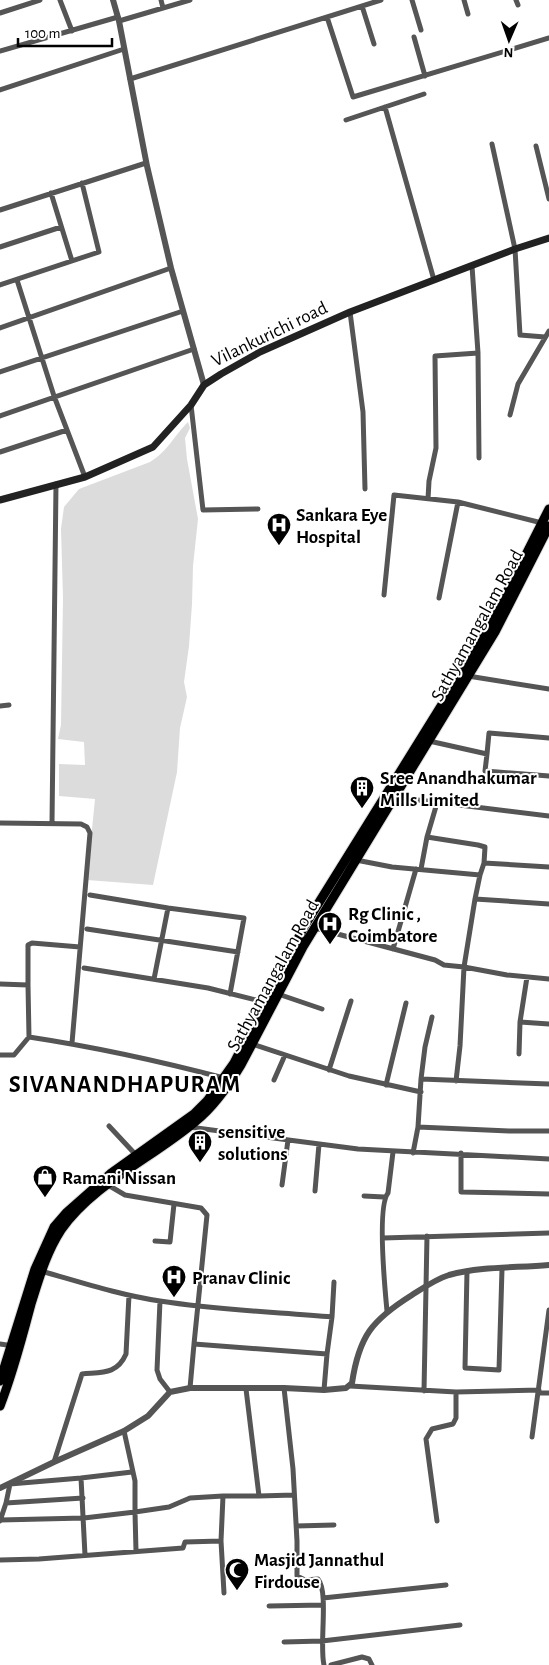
<svg xmlns="http://www.w3.org/2000/svg" width="549" height="1665" font-family="'Alegreya Sans',sans-serif">
<rect width="100%" height="100%" fill="#fff"/>
<path fill="#dcdcdc" d="M188,422l2,6 -5,10 2,21 11,60 -5,47 -1,38 -3,42 -5,36 3,15 -7,31 -3,44 -24,113 -66,-5 8,-81 -36,-3v-32l26,1 -1,-23 -26,-3 3,-14 2,-127 -2,-69 3,-22 15,-18 71,-27c19,-12 23,-25 38,-40z"/>
<g fill="none" stroke-linecap="round" stroke-linejoin="round">
<defs>
<path id="trunk" d="M0,1381l35,-112 19,-42 13,-15 43,-38 84,-60 13,-13 27,-38 71,-138 156,-251 32,-54 56,-111
M0,1406c13,-33 22,-68 31,-102 8,-25 15,-51 30,-74 32,-46 93,-73 135,-109 19,-15 33,-36 45,-56l62,-118 192,-315 54,-106"/>
</defs>
<use href="#trunk" stroke="#dbdbdb" stroke-width="11"/>
<path stroke="#555" stroke-width="5" d="M60,0l12,31
M161,0l2,8
M412,0l9,30
M464,0l4,14
M516,0l2,5
M362,6l12,38
M0,13l40,-13
M327,17l26,80 196,-59
M119,21l71,-21
M414,37l11,39
M0,51l118,-34
M130,79l251,-79
M0,90l124,-41
M385,107l49,173
M346,120l78,-26
M492,144l23,105 5,86 25,2
M536,146l13,53
M51,193l21,68
M0,210l146,-47
M0,247l61,-20
M472,266l6,87 1,105
M17,280l37,116 31,81
M0,285l99,-33 -17,-69
M350,312l13,100 2,77
M0,328l171,-60
M0,372l183,-61
M191,405l12,105 55,-1
M510,415l8,-31 31,-53
M0,416l194,-67
M0,452l67,-22
M428,499l1,-18 7,-33 -1,-92 43,-3
M384,595l10,-100 64,7 84,21
M439,598l19,-96
M468,676l81,13
M0,706l9,-1
M429,741l58,13 2,-21 60,5
M487,754l-2,17 64,5
M394,797l155,19
M0,823l81,1 6,3 3,6 -18,210
M52,823l4,-339
M427,837l51,8 7,2 -1,16
M356,860l36,7 88,8 4,-12 65,4
M421,869l6,-32 10,-34
M90,895l78,13 76,10 -14,76
M475,899l5,-24
M315,928l120,32 9,5 20,2 43,8 42,4
M87,929l151,23
M393,949l23,-80
M84,968l124,20 56,14
M154,979l14,-71
M0,984l28,1 1,52
M28,985v-40l4,-2 48,4
M278,994l44,15
M520,1022l29,2
M252,1044l97,32 72,16
M519,1054l1,-32 7,-45
M0,1055h14l15,-18c66,10 130,24 195,41
M329,1070l22,-69
M421,1079l4,-32 7,-30
M274,1080l11,-25
M456,1081l4,-35 4,-79 11,-68 74,5
M386,1085l20,-82
M109,1126l27,29
M189,1127l169,22 191,10
M418,1127l91,4h40
M413,1153l5,-26 3,-48 128,5
M461,1153v39l88,2
M108,1185l17,10 76,13 6,7 -13,129
M282,1185l6,-45
M315,1191l4,-47
M364,1196l20,1
M383,1238l166,-5
M155,1241l15,1 4,-38
M41,1271c39,11 79,24 119,30 57,9 115,11 172,16l-5,37 -133,-10 -4,44
M467,1271l-2,97 34,2 3,-101
M160,1301l-3,69 3,9 10,13
M387,1311c-2,-21 -10,-104 1,-118l5,-41
M332,1317l2,-35
M0,1344l14,2
M350,1386l106,6
M284,1388l9,81 4,72v35l8,4 13,-1c11,13 1,66 6,86
M324,1390l3,-36
M424,1391l3,-155
M539,1393h10
M532,1437l17,-127
M54,1462l28,-88c19,-2 35,1 44,-20l3,-59
M223,1496h36l-13,-107
M259,1496l35,-1
M6,1503l77,-5
M0,1520l84,-2 51,-6 1,39
M0,1521l6,-18 4,-19 71,-6
M437,1521l-11,-82 6,-10 21,-5 3,-6v-26l83,-2
M296,1526l38,-1
M221,1541l3,52
M85,1555l-4,-77 51,-6
M0,1560l39,-1 144,-11 2,-6 36,-1 2,-45 -33,2 -21,9 -34,5v-31l-11,-50
M323,1598l123,-13
M269,1606l54,-1
M284,1642l38,-1 138,-16
M331,1665l31,-8 7,2 3,6"/>
<path stroke="#555" stroke-width="6" d="M113,0l6,21 28,145 24,102 33,117
M0,1488l54,-26 70,-31 24,-15 22,-24 20,-4h94l40,2 22,-2 6,-5c7,-47 20,-63 60,-88 11,-7 24,-16 37,-20 32,-9 67,-7 100,-10"/>
<path stroke="#222" stroke-width="7" d="M0,500l85,-23 68,-30 38,-42 13,-20 17,-11 39,-22 90,-40 165,-63 34,-11"/>
<use href="#trunk" stroke="#000" stroke-width="9"/>
</g>
<defs>
<symbol id="hospital-pin" viewBox="-11 -11 22 30"><path d="M0 17L-7.5 6A9.5 9.5 0 1 1 7.5 6Z" fill="#000" stroke="#fff"/><path d="M-5-5h3v3.5h4V-5h3V5h-3V1.5h-4V5h-3Z" fill="#fff"/></symbol>
<symbol id="building-pin" viewBox="-11 -11 22 30"><path d="M0 17L-7.5 6A9.5 9.5 0 1 1 7.5 6Z" fill="#000" stroke="#fff"/><path d="M-4-6H4V6H1V3H-1V6H-4ZM-2.5-4.3h1.7v1.8h-1.7ZM.8-4.3h1.7v1.8H.8ZM-2.5-1h1.7V.8h-1.7ZM.8-1h1.7V.8H.8Z" fill="#fff"/></symbol>
<symbol id="shop-pin" viewBox="-11 -11 22 30"><path d="M0 17L-7.5 6A9.5 9.5 0 1 1 7.5 6Z" fill="#000" stroke="#fff"/><path d="M-5-2.5h2.3a2.7 3.5 0 0 1 5.4 0H5L5.5 6h-11ZM-1.5-2.5h3a1.5 2.3 0 0 0-3 0Z" fill="#fff"/></symbol>
<symbol id="mosque-pin" viewBox="-11 -11 22 30"><path d="M0 17L-7.5 6A9.5 9.5 0 1 1 7.5 6Z" fill="#000" stroke="#fff"/><path d="M3.5-4.9A6 6 0 1 0 3.5 4.9A5 5 0 1 1 3.5-4.9Z" fill="#fff"/></symbol>
</defs>
<g fill-rule="evenodd">
<use href="#hospital-pin" x="265" y="511" width="28" height="38"/>
<use href="#building-pin" x="348" y="774" width="28" height="38"/>
<use href="#hospital-pin" x="316" y="910" width="28" height="38"/>
<use href="#building-pin" x="186" y="1128" width="28" height="38"/>
<use href="#shop-pin" x="31" y="1163" width="28" height="38"/>
<use href="#hospital-pin" x="160" y="1263" width="28" height="38"/>
<use href="#mosque-pin" x="223" y="1556" width="28" height="38"/>
</g>
<g text-anchor="middle" stroke-width="4" stroke-linejoin="round" paint-order="stroke">
<g font-size="19" fill="#000" stroke="#fff">
<text transform="translate(269 333) rotate(-26)" y="7">Vilankurichi road</text>
<text transform="translate(476 625) rotate(-61)" y="7">Sathyamangalam Road</text>
<text transform="translate(272 975) rotate(-61)" y="7">Sathyamangalam Road</text>
</g>
<g font-size="19" font-weight="bold" fill="#000" stroke="#fff" text-anchor="start">
<text x="296" y="521">Sankara Eye<tspan x="296" dy="22">Hospital</tspan></text>
<text x="380" y="784">Sree Anandhakumar<tspan x="380" dy="22">Mills Limited</tspan></text>
<text x="348" y="920">Rg Clinic ,<tspan x="348" dy="22">Coimbatore</tspan></text>
<text x="218" y="1138">sensitive<tspan x="218" dy="22">solutions</tspan></text>
<text x="62" y="1184">Ramani Nissan</text>
<text x="192" y="1284">Pranav Clinic</text>
<text x="254" y="1566">Masjid Jannathul<tspan x="254" dy="22">Firdouse</tspan></text>
</g>
<g font-size="24" font-weight="bold" letter-spacing="1" fill="#000" stroke="#fff">
<text x="125" y="1092">SIVANANDHAPURAM</text>
</g>
</g>
<g transform="translate(509 40) rotate(182)" stroke="#ffffff" stroke-width="4" paint-order="stroke">
<path d="M0-4L9 19L0 12L-9 19Z" fill="#000000"/>
<text y="-8" font-size="14" font-weight="bold" text-anchor="middle" fill="#000000">N</text>
</g>
<path d="M18 38v8h94v-8" fill="none" stroke="#000000" stroke-width="2.5"/>
<text x="25" y="38" font-size="15" fill="#000000" stroke="#ffffff" stroke-width="4" paint-order="stroke">100 m</text>
</svg>
